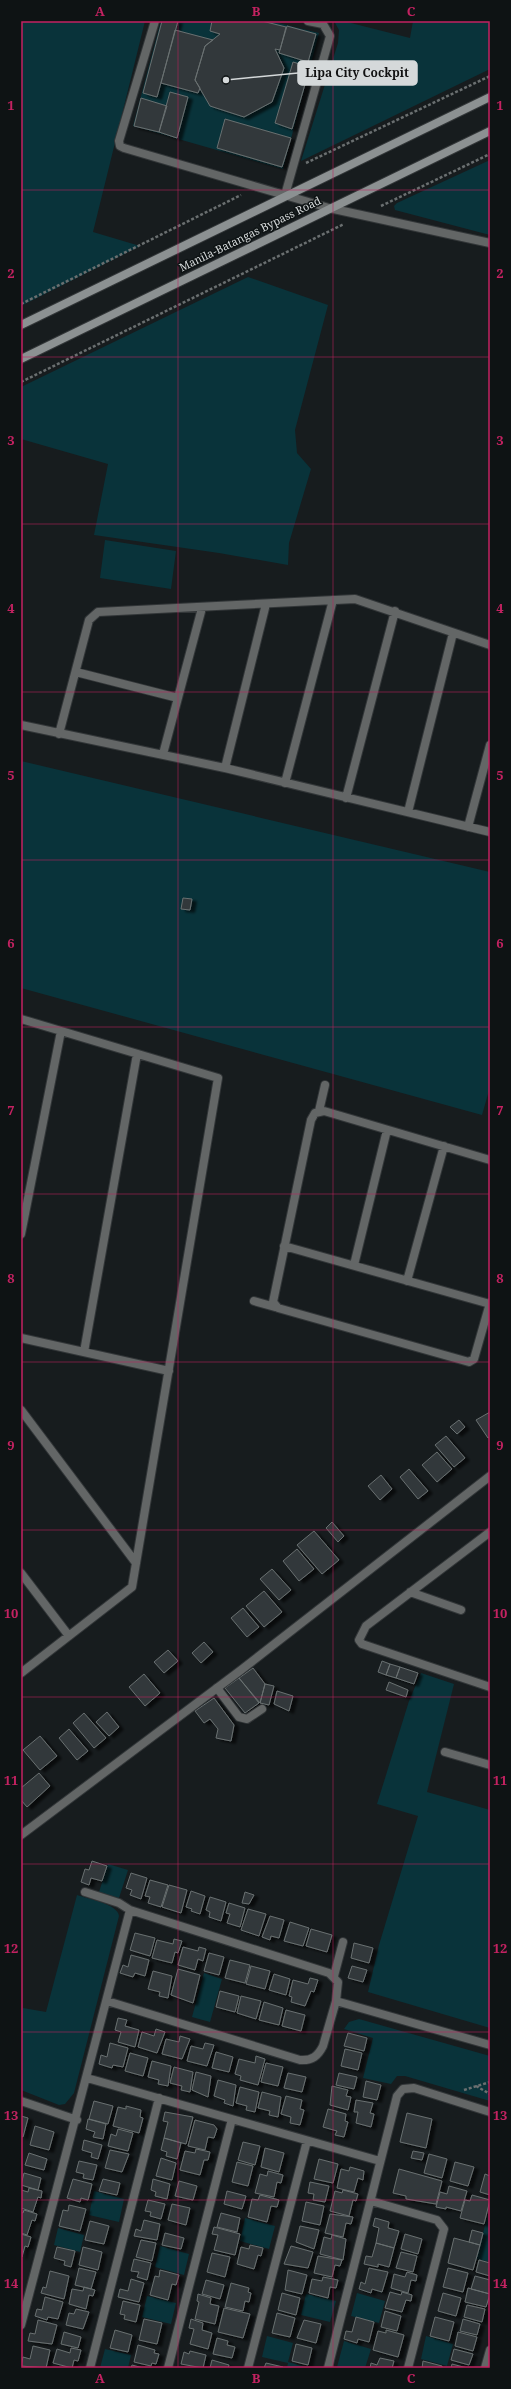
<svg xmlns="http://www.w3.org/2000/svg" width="511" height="2389" font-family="'Noto Serif',serif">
<defs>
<filter id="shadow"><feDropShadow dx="4.5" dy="2.5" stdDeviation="1" flood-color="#0009"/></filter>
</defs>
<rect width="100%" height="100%" fill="#171c1e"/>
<path fill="#09333a" d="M21,21h124l-52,211 47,14 -119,60z
M161,21h109l49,12 -36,136 -150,-43z
M334,21h9l67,17 3,-17h77v48l-189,92 37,-118 1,-13z
M490,160v75l-95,-25 -1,-4 3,-3z
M248,277l80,28 -33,125 2,23 14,16 -22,74 -1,22 -69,-12 -125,-18 14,-71 -87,-25v-52z
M105,540l71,11 -5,38 -71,-11z
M21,761l469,111v215l-8,28 -461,-127z
M421,1673l33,11 -27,108 63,18v218l-122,-36 11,-47 39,-129 -41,-12 32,-103z
M108,1864l20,6 -9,28 -20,-6z
M77,1895c11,4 41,9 42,21l-45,177 -9,11 -6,1 -38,-15v-75l2,-7 23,4z
M204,1973l18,6 -12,43 -18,-5z
M359,2019l131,37v45l-85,-25h-8l-6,8 -28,-6 10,-40 -29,-9 5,-7z
M94,2191l30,8 -5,23 -30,-7z
M490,2207v55l-14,-3z
M245,2218l30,8 -6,23 -29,-8z
M58,2228l26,7 -4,17 -26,-7z
M160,2246l29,8 -5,21 -29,-8z
M357,2293l28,8 -6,22 -28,-7z
M306,2294l30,7 -6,21 -29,-7z
M147,2296l29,7 -5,21 -29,-7z
M267,2336l26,7 -5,19 22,6h-23l1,-5 -26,-6z
M426,2336l27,8 -6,22 -26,-7z
M344,2341l27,8 -6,19 -28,-1z
M105,2349l26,6 -3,13h-28z"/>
<path fill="#32383a" stroke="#697071" filter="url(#shadow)" d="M162,21h16l-21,76 -14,-4z
M212,21h50l24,6 -6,23 -5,-1 9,19 -12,34 -28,15 -34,-11 -15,-26 10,-34 15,-12 -10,-3z
M287,26l29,8 -8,28 -29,-9z
M175,30l38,10 -8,6 -10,34 5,8 -2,5 -37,-10z
M293,62l17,5 -18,62 -17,-6z
M170,92l18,5 -11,41 -18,-6z
M141,98l26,8 -8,26 -25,-6z
M225,119l66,19 -9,29 -65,-19z
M183,898l9,1 -2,11 -9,-1z
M490,1412v25l-2,1 -12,-18z
M459,1420l6,7 -8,7 -7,-7z
M446,1436l19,22 -11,9 -19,-22z
M437,1452l15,17 -15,13 -15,-17z
M409,1469l19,22 -10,8 -18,-22z
M381,1475l11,14 -12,11 -12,-14z
M332,1522l12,14 -6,6 -12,-14z
M314,1531l25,29 -17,14 -25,-29z
M297,1549l17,20 -15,12 -16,-20z
M272,1569l19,21 -12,10 -19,-21z
M264,1591l18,21 -18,15 -18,-21z
M243,1608l16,19 -12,10 -16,-19z
M204,1642l9,10 -12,11 -9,-10z
M168,1650l10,11 -14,12 -10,-11z
M382,1661l8,3 -4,11 -8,-3z
M390,1664l10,3 -4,11 -10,-3z
M400,1667l18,6 -4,11 -18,-6z
M253,1668l12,16 -5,19 -21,-25z
M144,1674l16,19 -15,13 -16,-19z
M239,1678l20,25 -14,10 -20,-25z
M389,1682l19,8 -2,7 -20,-7z
M265,1684l9,2 -5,19 -9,-2z
M277,1691l16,5 -4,15 -15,-7z
M214,1698l20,27 -3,16 -15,-3 2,-9 -8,-10 -6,4 -9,-12z
M107,1712l12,15 -10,9 -13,-14z
M84,1713l22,25 -12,10 -21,-25z
M69,1729l19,22 -11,9 -18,-22z
M40,1736l17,20 -17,14 -17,-20z
M39,1773l11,13 -23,21 -6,-7v-12z
M92,1861l15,5 -5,15 -11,-3 -2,7 -8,-3 4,-13 4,1z
M131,1873l16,5 -6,21 -11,-4 2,-5 -6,-2z
M150,1880l18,5 -7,22 -13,-4 2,-6 -5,-1z
M169,1885l18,5 -6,23 -19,-6z
M191,1891l14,5 -5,18 -9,-3 1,-2 -6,-2z
M245,1892l9,3 -5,9 -7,-1z
M210,1897l16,5 -5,19 -12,-4 1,-5 -4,-2z
M229,1903l16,5 -5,19 -13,-4 3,-9 -4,-1z
M248,1909l18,5 -7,22 -18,-6z
M270,1916l14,4 -5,18 -8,-2 -1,4 -8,-3z
M290,1922l19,6 -6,18 -19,-5z
M311,1929l21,6 -5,17 -21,-6z
M135,1933l20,5 -5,18 -20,-6z
M174,1939l8,2 -4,12 -3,-1 -3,11 -20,-5 5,-18 16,4z
M354,1943l19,5 -4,15 -18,-5z
M183,1947l15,4 1,-4 7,2 -3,12 -5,-2 -3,11 -17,-5z
M209,1953l15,4 -5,18 -15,-4z
M131,1955l18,5 -4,16 -10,-3 -2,4 -13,-4 3,-8 5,2z
M230,1960l20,5 -5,18 -20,-5z
M251,1966l19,5 -5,18 -19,-5z
M352,1966l15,4 -4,12 -15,-4z
M178,1969l22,6 -7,28 -22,-8z
M153,1971l19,5 -4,22 -9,-2 1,-4 -12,-3z
M274,1974l16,5 -4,16 -17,-5z
M310,1978l8,2 -4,12 -3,-1 -6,15 -14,-4 1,-5 -3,-1 4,-16 15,4z
M220,1991l19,5 -4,16 -19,-5z
M241,1996l20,5 -5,18 -19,-6z
M264,2002l19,6 -4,17 -20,-5z
M286,2010l19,5 -4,16 -19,-5z
M118,2018l9,2 -2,6 14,4 -4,17 -17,-5 3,-10 -6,-2z
M156,2029l9,3 -8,21 -19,-6 4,-15 12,4z
M348,2033l19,5 -3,13 -20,-5z
M180,2036l10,3 -8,20 -20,-5 4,-15 13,3z
M110,2043l18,5 -5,19 -10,-2 -1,3 -13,-4 2,-9 6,2z
M205,2043l9,2 -7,21 -20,-5 4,-15 12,3z
M345,2049l17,4 -4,17 -17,-4z
M216,2052l17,5 -4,15 -17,-4z
M130,2053l18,5 -5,18 -18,-5z
M256,2056l9,3 -7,26 -18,-5 1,-4 -6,-2 4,-15 16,4z
M152,2061l19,5 -3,20 -10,-2 1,-4 -11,-3z
M266,2063l17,4 -5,19 -17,-4z
M174,2067l19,5 -3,20 -9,-2 1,-4 -12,-3z
M196,2072l15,4 -3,21 -16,-7z
M288,2073l18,4 -4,15 -18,-4z
M339,2073l18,4 -3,12 -18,-4z
M218,2080l18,5 -3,21 -9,-3 1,-3 -11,-4z
M366,2081l15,4 -4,15 -14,-3z
M332,2086l16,4 -2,6 5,1 -3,13 -18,-5z
M240,2087l19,5 -4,20 -9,-2 1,-4 -11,-3z
M262,2092l19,5 -3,20 -9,-2 1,-4 -12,-3z
M286,2096l16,4 -2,9 4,1 -4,15 -10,-2 1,-6 -10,-3z
M356,2100l17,3 -3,10 4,1 -3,13 -15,-4 2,-11h-4z
M94,2101l19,5 -5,18 -19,-5z
M126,2106l15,4 -1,7 3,1 -4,15 -26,-7 5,-19 8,2z
M328,2109l18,5 -1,7 3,1 -4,15 -9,-2 2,-4 -14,-4z
M165,2112l28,5 -7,27 -22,-6 4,-16 -5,-1z
M407,2113l25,6 -6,29 -26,-6z
M21,2116l7,2 -5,19 -2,-1z
M88,2119l18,5 -3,15 -10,-2 2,-5 -9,-3z
M195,2120l19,5 3,4 -3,9 -6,-1 -3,13 -17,-4z
M35,2126l19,6 -5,18 -19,-5z
M118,2129l15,4 -5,18 -20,-5 3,-12 5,2z
M164,2138l17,5 -4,16 -11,-3 1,-4 -6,-2z
M84,2140l18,5 -4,14 -7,-2 1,-4 -10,-3z
M243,2142l17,4 -5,19 -17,-5z
M265,2148l19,5 -5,19 -18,-5z
M196,2149l14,3 -2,8h-4l-4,15 -20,-5 5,-19 10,2z
M110,2150l19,4 -7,18 -17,-4z
M413,2151l11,2 -2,7 -11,-2z
M29,2153l18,6 -3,11 -19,-5z
M429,2154l18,5 -5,19 -18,-5z
M161,2158l15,5 -4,17 -16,-4z
M319,2159l19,5 -5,19 -19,-4z
M79,2161l18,4 -4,15 -10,-2 1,-4 -8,-2z
M237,2162l16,4 -5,20 -16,-4z
M455,2162l19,5 -6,19 -18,-5z
M350,2167l14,4 -1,9 -5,-2 -4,14 -17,-4 4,-19 8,2z
M399,2169l43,12 -6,23 -30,-5v-3l-13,-3z
M268,2171l15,4 -2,8 -4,-1 -3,15 -19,-4 5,-19 7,2z
M24,2173l17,5 -3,12 -17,-5z
M485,2174l5,2v19l-10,-3z
M73,2179l19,5 -4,16 -7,-2 -1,4 -13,-4z
M103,2179l17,4 -3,12 -18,-4z
M153,2179l17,5 -3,15 -12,-3 1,-4 -5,-2z
M179,2181l18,5 -4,14 -18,-4z
M310,2182l19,4 -4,16 -12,-2 1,-6 -6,-1z
M449,2186l18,5 -6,20 -15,-4v2l-10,-2 4,-15 7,2z
M29,2188l13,3 -1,7 -3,-1 -5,15 -12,-4v-18l7,2z
M343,2190l15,4 -2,7 -3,-1 -4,16 -19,-5 5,-20 7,2z
M227,2191l19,5 -4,13 -18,-5z
M260,2195l19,5 -2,7 -6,-1 -4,16 -19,-5 4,-18 6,1z
M472,2195l18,5 -6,24 -24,-6 5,-18 5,1z
M148,2200l17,4 -4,15 -11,-3 1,-4 -6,-1z
M306,2202l18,4 -4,19 -18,-4z
M172,2204l18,4 -4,17 -18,-5z
M69,2205l17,4 -6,22 -21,-5 4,-16 5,1z
M24,2210l13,4 -2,7 -3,-1 -5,15 -6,-2v-21l2,1z
M221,2213l19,5 -3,14 -20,-5z
M330,2214l23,3 -2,7 -5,-1 -3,14 -18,-4z
M375,2218l14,4 -1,6 11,3 -5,17 -18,-5 3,-15 -6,-2z
M144,2220l16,4 -3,16 -23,-4 2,-7 5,2z
M90,2221l19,5 -5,18 -19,-4z
M300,2226l19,4 -5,19 -18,-7z
M214,2227l26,7 -5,21 -21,-5 4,-15 -6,-1z
M472,2230l11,3 -3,12 -11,-3z
M165,2233l19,5 -3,11 -19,-4z
M21,2234l10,3 -3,10 -3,-1 -3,11z
M405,2234l17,5 -4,15 -17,-5z
M332,2235l14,4 -3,21 -23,-6 4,-17 7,2z
M454,2238l26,7 -7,25 -25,-7z
M141,2240l15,3 -4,18 -16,-4z
M376,2243l18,5 -5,19 -11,-3v3l-14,-3 2,-8 6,1z
M250,2245l13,3 -2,8 -3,-1 -4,14 -17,-5 4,-17 8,2z
M291,2246l22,6 -5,16 -24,-4z
M57,2247l18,4 -4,16 -7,-2 1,-4 -11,-3z
M83,2247l19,5 -4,18 -19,-5z
M401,2252l16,4 -4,16 -17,-4z
M212,2253l18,4 -5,20 -18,-5z
M318,2256l24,4 -2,6 -5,-1 -3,12 -18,-4z
M134,2259l17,4 -4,17 -10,-3 2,-5 -8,-1z
M479,2260l11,3v13l-14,-4z
M79,2268l17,4 -5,17 -16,-4z
M369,2268l19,4 -6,20 -10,-3 -1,4 -12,-4 2,-7 4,2z
M448,2268l20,5 -5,19 -20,-5z
M160,2270l19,5 -3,10 -4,-1 -4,16 -18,-5 5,-19 4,1z
M288,2270l19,5 -5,19 -17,-4z
M50,2271l19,5 -5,23 -23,-6 2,-6 3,1z
M407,2272l10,3 -1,6 -5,-1 -3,13 -17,-5 3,-14 11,3z
M475,2276l15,4v14l-19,-5z
M323,2277l15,3 -2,8 -6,-1 -2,11 -19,-5 3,-14 10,2z
M131,2279l13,4 -5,19 -21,-5 2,-8 8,2z
M206,2280l18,5 -4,14 -18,-5z
M231,2283l18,5 -1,4 3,1 -2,9 -4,-1 -2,10 -18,-4z
M84,2287l11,3 -2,6 -4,-1 -3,14 -17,-5 3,-15 11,2z
M468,2288l22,6 -4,13 -21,-5z
M390,2292l11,3 1,-3 10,3 -1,6 -5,-1 -4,12 -17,-4z
M282,2293l18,5 -4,17 -18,-5z
M443,2293l18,5 -5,18 -18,-5z
M198,2294l13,4 -1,6 9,2 -4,18 -20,-5 4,-17 -2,-1z
M45,2297l18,5 -5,17 -10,-2 -1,3 -12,-4 2,-7 5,1z
M123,2301l17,4 -4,17 -12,-3 1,-4 -5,-1z
M467,2305l18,4 -3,13 -18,-5z
M224,2308l26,6 -7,24 -25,-6z
M76,2309l13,3 -6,17 -17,-4 3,-12 5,1z
M385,2311l16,5 -4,15 -16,-4z
M277,2313l18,5 -5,19 -18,-4z
M356,2317l18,5 -5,20 -11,-3 -1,4 -13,-4 2,-8 6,1z
M435,2317l19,5 -5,19 -19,-5z
M144,2319l18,4 -5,21 -18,-4z
M191,2319l12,4 -1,7 10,3 -4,16 -18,-5 4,-15 -5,-1z
M463,2319l17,5 -3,11 -17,-4z
M38,2320l19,5 -5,19 -24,-3 2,-8 5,1z
M304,2320l17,4 -5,19 -19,-5z
M115,2330l17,5 -4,17 -18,-4z
M386,2330l18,5 -6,22 -25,-7 5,-19 8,2z
M64,2332l17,5 -3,11 -17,-4z
M458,2332l19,5 -4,14 -18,-5z
M217,2338l11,3 -1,4 8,2 -3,11 -19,-4z
M296,2344l16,4 -4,17 -16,-4z
M138,2345l17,5 -1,3 5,1 -3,10 -4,-1 -1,3 -17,-4z
M33,2346l17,4 -4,18 -25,-2 2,-9 7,2z
M71,2348l10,2 -3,11 -4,-1 -2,8 -19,-5 4,-14 13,4z
M454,2349l19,5 -4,11 -18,-5z
M190,2351l16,4 -3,13 -22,-4 3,-12 5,2z
M380,2358l14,3 -2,7h-22l1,-5 6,2z
M212,2360l17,5 -1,3h-18z
M423,2361l19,5v2h-20z
M266,2363l17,4 -1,1h-18z
M452,2364l15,4h-16z
M132,2365l11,3h-12z"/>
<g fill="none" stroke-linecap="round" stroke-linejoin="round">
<defs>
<path id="lane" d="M217,1688l22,29 8,2 15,-10"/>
<path id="street" d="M155,21l-36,120 1,5 4,2 205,60 161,35
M285,195l45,-159 -7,-12 -15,-3
M76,672l102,26
M21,725l204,43 265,64
M59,734l30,-114 9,-8 257,-13 135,46
M163,754l39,-146
M225,768l41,-164
M285,783l48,-183
M346,798l49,-187
M408,812l45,-179
M468,827l22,-82
M21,1019l197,59 -86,509 -111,86
M319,1111l6,-26
M490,1160l-166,-49 -9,2 -4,7 -38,182 5,6 191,54 5,-3 16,-56
M21,1234l40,-203
M284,1246l206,58
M354,1265l33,-135
M407,1281l37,-135
M254,1301l21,6
M21,1338l148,33
M84,1352l53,-298
M21,1410l115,153
M490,1532l-124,94 -7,14 3,4 128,43
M21,1573l48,63
M410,1592l51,18
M445,1752l45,13
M21,1835l220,-165 249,-194
M85,1892l34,11 11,7 199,63 9,9 -2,19
M334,1976l9,-34
M107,2001l193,59c12,1 18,-4 23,-14l13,-45 154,44
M87,2078l293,83
M21,2101l56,19
M371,2201l66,19 7,9 -36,139
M21,2325l109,-415
M90,2368l69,-270
M168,2368l64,-249
M248,2368l59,-227
M328,2368l69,-272 6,-7 11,-1 76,24
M485,2368l5,-18"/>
<path id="secondary" d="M21,325l469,-228
M21,359l469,-228"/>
</defs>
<use href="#lane" stroke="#323638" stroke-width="10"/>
<use href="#street" stroke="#323638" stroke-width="10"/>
<use href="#secondary" stroke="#323638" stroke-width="10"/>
<path stroke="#6a6f70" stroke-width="2.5" stroke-dasharray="3 2" stroke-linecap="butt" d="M306,163l184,-87
M381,206l109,-52
M21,304l220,-109
M21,382l323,-158
M476,2086l14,8
M464,2090l26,-8"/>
<use href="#lane" stroke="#636666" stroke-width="8"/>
<use href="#street" stroke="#636666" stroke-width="8"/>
<use href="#secondary" stroke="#8c9192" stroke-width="8"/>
</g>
<path fill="none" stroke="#c32261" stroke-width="1" stroke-opacity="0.55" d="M178,21v2347M333,21v2347M21,190h469M21,357h469M21,524h469M21,692h469M21,860h469M21,1027h469M21,1194h469M21,1362h469M21,1530h469M21,1697h469M21,1864h469M21,2032h469M21,2200h469"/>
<g text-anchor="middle" stroke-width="3" stroke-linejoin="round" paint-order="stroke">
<g font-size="11" fill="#d5d9da" stroke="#0e1314">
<text transform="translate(250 234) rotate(-26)" y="4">Manila-Batangas Bypass Road</text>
</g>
</g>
<path fill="none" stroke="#d5d9da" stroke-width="1.5" d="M226 80L298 73"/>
<circle fill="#d5d9da" stroke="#0e1314" stroke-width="1.5" cx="226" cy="80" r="4"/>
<rect fill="#d5d9da" stroke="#d5d9da" stroke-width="1.5" x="298" y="61" width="119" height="24" rx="4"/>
<g font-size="12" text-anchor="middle" font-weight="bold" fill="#111">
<text x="357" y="77">Lipa City Cockpit</text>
</g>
<rect width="511" height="2389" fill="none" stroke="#0e1314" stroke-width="44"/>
<rect x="22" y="22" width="467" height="2345" fill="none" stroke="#c32261" stroke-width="1.5"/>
<g font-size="13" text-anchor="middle" font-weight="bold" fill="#c32261">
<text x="100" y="16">A</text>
<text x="256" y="16">B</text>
<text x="411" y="16">C</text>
<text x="11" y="110">1</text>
<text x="500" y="110">1</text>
<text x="11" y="278">2</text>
<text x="500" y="278">2</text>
<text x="11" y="445">3</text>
<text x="500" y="445">3</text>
<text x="11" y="613">4</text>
<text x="500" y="613">4</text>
<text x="11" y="780">5</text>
<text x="500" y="780">5</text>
<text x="11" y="948">6</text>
<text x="500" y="948">6</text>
<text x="11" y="1115">7</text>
<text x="500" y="1115">7</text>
<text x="11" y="1283">8</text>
<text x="500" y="1283">8</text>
<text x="11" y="1450">9</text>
<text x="500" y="1450">9</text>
<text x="11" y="1618">10</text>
<text x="500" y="1618">10</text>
<text x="11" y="1785">11</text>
<text x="500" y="1785">11</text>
<text x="11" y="1953">12</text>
<text x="500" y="1953">12</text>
<text x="11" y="2120">13</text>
<text x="500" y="2120">13</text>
<text x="11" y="2288">14</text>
<text x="500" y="2288">14</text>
<text x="100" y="2383">A</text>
<text x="256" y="2383">B</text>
<text x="411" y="2383">C</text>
</g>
</svg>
